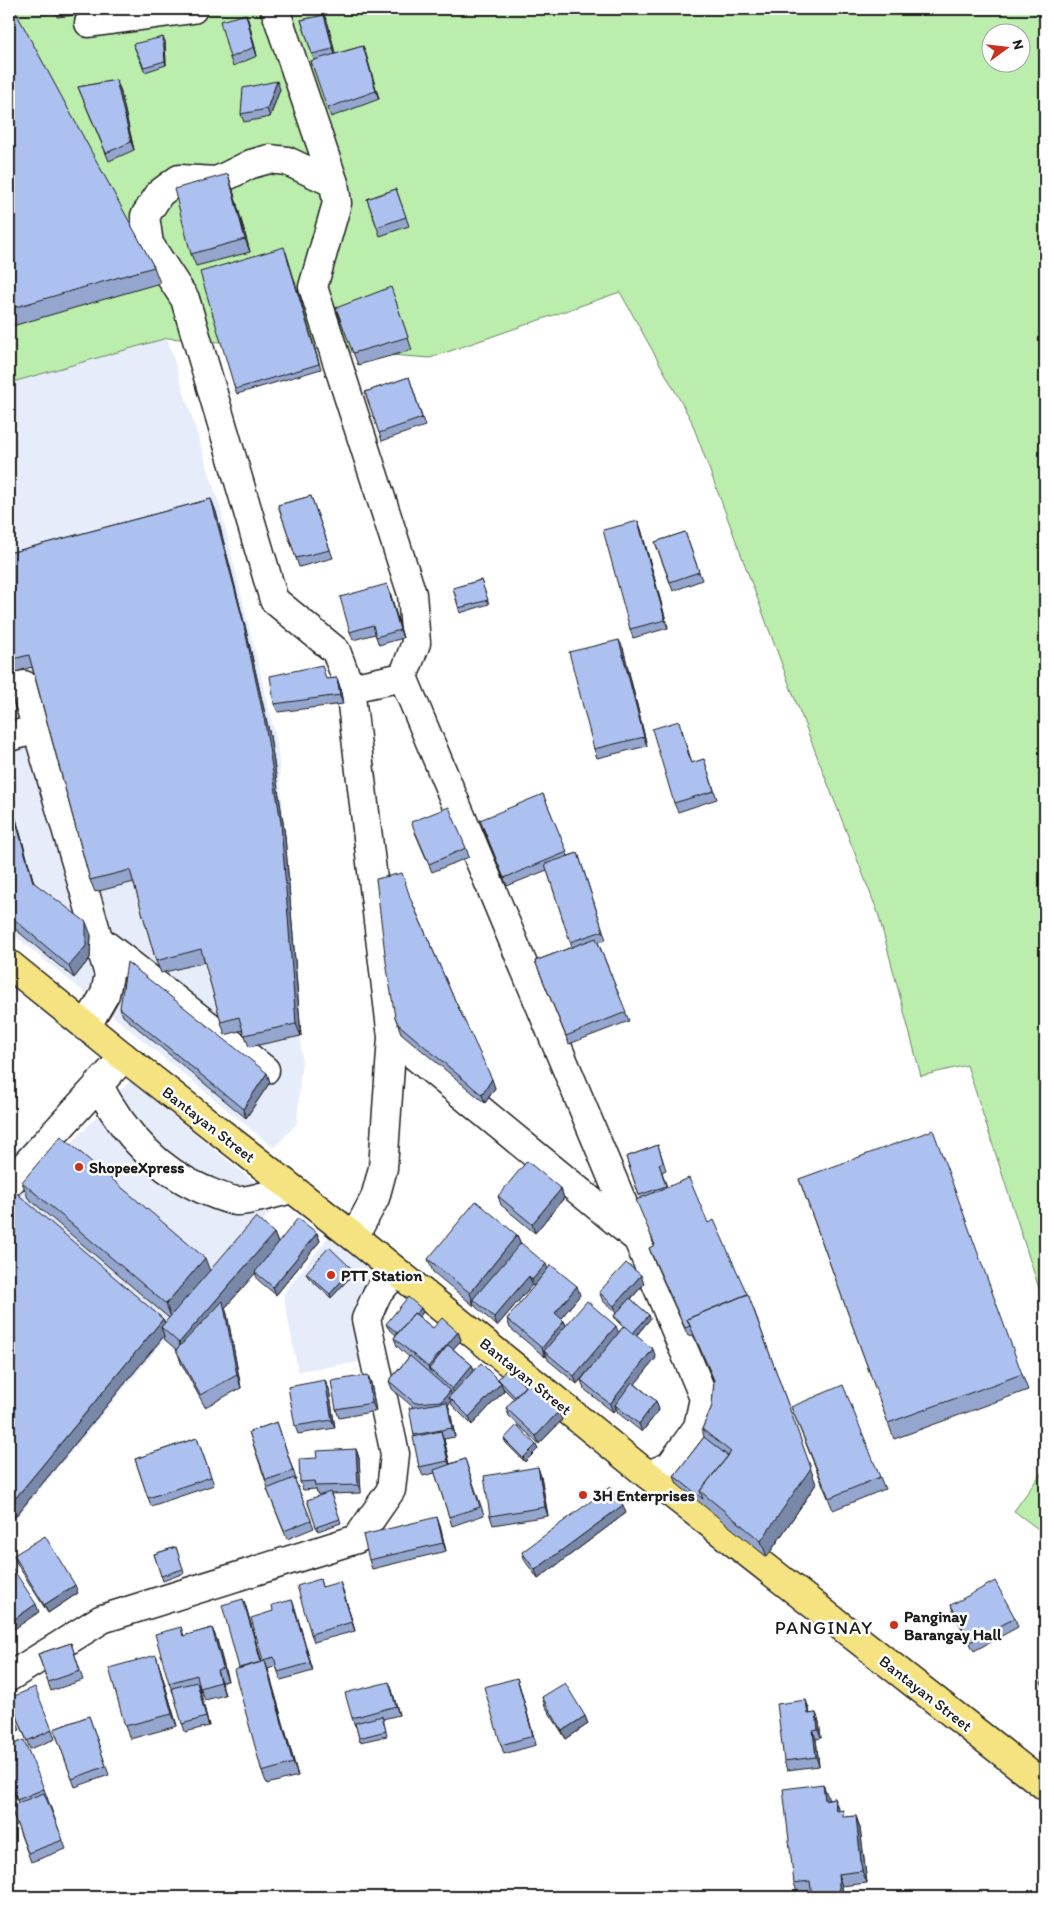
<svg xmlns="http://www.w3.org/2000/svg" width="1054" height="1906" font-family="Itim,sans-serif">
<rect width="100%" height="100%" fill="#fff"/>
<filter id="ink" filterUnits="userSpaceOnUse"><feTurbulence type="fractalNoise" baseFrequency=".02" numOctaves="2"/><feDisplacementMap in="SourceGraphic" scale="10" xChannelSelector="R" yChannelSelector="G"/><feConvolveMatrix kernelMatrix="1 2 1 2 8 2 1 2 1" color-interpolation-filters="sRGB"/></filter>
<g filter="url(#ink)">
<path fill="#e6ecfa" d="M167,338l54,172 56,232 15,174 10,141 -5,66 -23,25 -265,-217v-551z
M130,1081l149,121 -270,325v-369l28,-30 24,23 -26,31z
M328,1237l50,40 -11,84 -69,10 -15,-77z"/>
<path fill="#bbedad" stroke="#6c8464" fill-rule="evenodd" d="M9,9h1036v1298l-78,-242 -46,11 -43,-163 -87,-224 -100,-269 -71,-128 -190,66 -263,-20 -158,45zM992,32h30v30h-30z
M1045,1468v66l-31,-23z"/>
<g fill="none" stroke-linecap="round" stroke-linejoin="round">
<defs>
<path id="minor" d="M275,9l59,174
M89,23l104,-14
M24,685l85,290 -4,19 -19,33
M350,688l53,-11
M9,737l28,-8
M98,939l167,131
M392,1037l243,200
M98,1084c24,47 57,85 106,106 10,4 21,9 32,11 11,1 44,-9 56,-12
M9,1183l115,-126
M354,1237l21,-39 8,-30 9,-131 -42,-349 -14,-37 -62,-51 -89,-301 -36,-55 -4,-28 15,-23 19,-14 38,2 34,-17 18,-5 18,2 47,22 3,20 -24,84 99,307 4,49 -13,34 301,721 -6,29 -28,39 -22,9
M9,1677l93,-58 255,-80 34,-49 4,-36 -29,-135 11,-25 19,-22"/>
<path id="major" d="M9,964l115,93 230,180 294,238 397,311"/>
</defs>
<use href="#minor" stroke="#1c1c1c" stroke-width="31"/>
<use href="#major" stroke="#1c1c1c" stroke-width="31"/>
<use href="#minor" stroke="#fff" stroke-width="28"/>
<use href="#major" stroke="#f5e382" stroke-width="28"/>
</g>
<path fill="#95a6ce" stroke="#1c1c1c" d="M9,9l145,258 6,16 -151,44z
M55,9h41l1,4 -40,4z
M246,14l3,9 8,33 -24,10 -3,-8z
M324,15l4,9 7,30 28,-8 16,53 -48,18 -20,-56 3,-1 -13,-40z
M165,41l1,24 -21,7 -12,-28z
M116,80l4,9 14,61 -25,11 -31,-74z
M280,89l-10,28 -26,5 -3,-8z
M232,187l18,65 -54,14 -5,-12z
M396,189l13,37 -29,10 -13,-37z
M286,252l35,117 -84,25 -2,-5z
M395,299l17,51 -54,15 -22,-57z
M409,377l16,49 -43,15 -17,-49z
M9,482l5,20 -5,1z
M311,496l22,62 -34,9 -21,-62z
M211,499l5,13 30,118 24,106 15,100 16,200 -52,11 -6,-17 -18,5 -4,-13 -16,-60 -44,11 -5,-12 -22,-79 -39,10 -5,-12 -58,-213 -23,7v-121z
M638,521l3,8 27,99 -35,10 -3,-9z
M685,532l17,48 -29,11 -18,-49z
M481,580l8,24 -29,9 -7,-25z
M390,592l13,46 -24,7 -4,-11 -22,6 -3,-8z
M623,648l24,98 -50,12 -3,-9z
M337,678l3,9 3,17 -65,8 -4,-8 53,-25z
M682,730l10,33 12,-4 13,40 -39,13 -4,-9z
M9,794l25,89 57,52 -1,23 -16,20 -65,-54z
M543,794l25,62 10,-3 28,87 -8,2 31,79 -60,23 -34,-83 37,-14 -25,-77 -40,16 -24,-58z
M414,830l52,18 3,9 -37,15z
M412,902l40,92 43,94 -10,15 -84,-70 -6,-16z
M120,1008l150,74 -24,36 -123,-102z
M658,1145l8,25 -4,2 5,15 149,297 -49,73 -90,-73 -3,-8 30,-39 -2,-8 10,-23 2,-24 -21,-47 -5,1 -36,-80 -3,-8 5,-2 -14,-48 -14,-41z
M799,1179l223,195 6,16 -134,49z
M22,1182l188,89 64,-38 4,10 39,-10 3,8 -44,54 -18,-15 -3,-7 -30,35 2,6 14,74 -36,19 -24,-44 -4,-13 -12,-10 -1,-4 -155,188v-328l154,123 2,4 4,-5 -141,-120z
M561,1189l3,9 -29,35 -34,-28 -3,-9z
M517,1235l4,9 27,26 32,25 -19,23 3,3 2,5 53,6 4,-5 -7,-7 -2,-4 2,-3 -13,-12 -4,-9 45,-8 -13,15 18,16 1,4 -14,17 20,22 -21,26 21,17 3,9 -17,22 -24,-19 -2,-5 -3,4 -29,-23 -3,-9 8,-10 -12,14 -29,-24 -2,-5 -1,2 -35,-29 -3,-9 27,-32 -2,-2 -35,41 -21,-19 -1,-2 -1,1 -41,-34 -5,-13z
M352,1269l2,4 -23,25 -23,-21 -2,-4z
M421,1308l2,4 -4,5 14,11 25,4 3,8 -8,9 19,16 2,5 24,9 27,7 34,25 3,9 -23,24 -30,-28 -3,-8 8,-9 -11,-11 1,3 -32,34 -20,-20 -1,-3 -3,3 2,5 5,27 -11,2 6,25 15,-5 19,56 -32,11 -17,-53 -12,3 -4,-9 -5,-32v-27l-22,-19 -3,-8 20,-24 -12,-11 -3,-8 2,-3 -8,-7 -2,-4z
M368,1375l3,8 5,28 -37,7 -3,-9z
M325,1380l4,9 6,39 -37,6 -3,-8z
M791,1407l89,70 5,12 -52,21z
M277,1422l19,57 -1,1 19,48 -27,11 -20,-50 1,-1 -19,-56z
M197,1438l17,47 -63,21 -16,-47z
M504,1439l32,6 2,4 -13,13 -19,-19z
M356,1449l3,9 2,35 -30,1 10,29 -23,8 -11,-31 16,-5h-5l-2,-6 -13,1 -3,-8 17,-24z
M541,1476l7,40 -55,9 -3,-9z
M626,1513l-88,66 -13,-18 -3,-9z
M440,1526l6,25 -74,18 -3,-9z
M176,1547l8,26 -21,8 -9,-27z
M14,1555l64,38 -30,20 -31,-49z
M320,1579l2,8 21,3 12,41 -41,11 -3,-8z
M292,1600l21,71 -32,9 -5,-14 -8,3 30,107 -31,8 -5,-12 -23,-104 7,-61 16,55 2,-1 9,-50z
M951,1605l64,13 3,9 -44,24 -20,-37z
M181,1627l3,9 28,-8 5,12 11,41 -7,1 4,13 -20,5 -5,-12h-1l10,38 -24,6 -11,-37 -5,-12z
M71,1643l12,37 -32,11 -13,-37z
M160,1668l17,58 -47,13 -5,-13z
M517,1678l19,67 -32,9 -3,-9z
M389,1682l3,8 7,25 -16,4 4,17 -27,6 -4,-16h-1l-3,-8z
M542,1697l43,19 3,8 -22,15 -21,-33z
M9,1700l11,30 -11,4z
M13,1706l39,24 3,9 -25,10z
M809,1709l1,5 6,-1 3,9 2,16 -5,1 3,27 -32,4 -3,-9z
M89,1716l20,59 -34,12 -21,-58z
M9,1779l35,10 22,60 -35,13 -21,-56 8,-3z
M828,1797v2l6,-1 5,12 6,7 11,-1 4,12 7,55 -25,3 1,11h-31v-3l-14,1 -4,-12z"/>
<path fill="#7987a8" stroke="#1c1c1c" d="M246,14l3,9 8,33 -3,-9z
M324,15l4,9 8,33 -3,-8z
M163,37l2,4 1,24 -1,-4z
M363,46l3,8 13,45 -3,-8z
M116,80l4,9 14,61 -3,-8z
M277,81l3,8 -10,28 -3,-8z
M228,174l4,13 18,65 -5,-13z
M9,482l5,20 -5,-16z
M211,499l5,13 30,118 24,106 15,100 16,200 -5,-12z
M638,521l3,8 27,99 -3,-8z
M387,584l3,8 13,46 -3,-8z
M619,640l4,8 24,98 -3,-9z
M337,678l3,9 3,17 -3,-9z
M9,794l28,100 -4,-12 -24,-85z
M86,922l5,13 -1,23 -16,20 -5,-12z
M267,1073l3,9 -24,36 -3,-9z
M492,1079l3,9 -10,15 -3,-8z
M561,1189l3,9 -29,35 -3,-9z
M274,1233l5,13 -54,62 2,6 14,74 -4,-13 -54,-19 -4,-13z
M317,1233l3,8 -44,54 -3,-8z
M517,1235l5,12 -49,52 1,7 -4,-13z
M205,1258l6,16 -39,46 -6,-16z
M546,1264l3,8 -14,16 -3,-8z
M352,1269l2,4 -23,25 -1,-4z
M641,1275l3,9 -27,30 -3,-8z
M529,1276l3,9 -35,41 -3,-9z
M577,1286l3,9 -22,27 -3,-9z
M421,1308l2,4 -22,26 -2,-4z
M754,1310l62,174 -49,73 -6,-16z
M649,1315l1,4 -15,18 -2,-4z
M163,1319l5,12 -7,-4 3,9 -155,188v-18z
M564,1321l3,8 -23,22 2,4 -1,2 -3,-9z
M616,1326l3,8 -42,50 -3,-8z
M458,1332l3,8 -28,33 -4,-3 -1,-3z
M653,1349l3,9 -39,49 -2,-2 1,3 -3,4 -3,-8z
M472,1365l3,8 -19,25 -4,-9z
M368,1375l3,8 5,28 -4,-8z
M325,1380l4,9 6,39 -3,-8z
M501,1383l3,8 -32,34 -3,-8z
M450,1391l3,8 -4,-2 2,5 -3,3 2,5 5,27 -13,-36z
M656,1401l3,9 -17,22 -3,-8z
M559,1411l3,9 -23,24 -3,-8z
M441,1431l3,9 7,29 -3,-8z
M536,1445l2,4 -13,13 -2,-4z
M356,1449l3,9 2,35 -3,-8z
M538,1467l3,9 7,40 -3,-9z
M623,1505l3,8 -88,66 -3,-9z
M437,1517l3,9 6,25 -3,-8z
M340,1582l3,8 12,41 -3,-9z
M75,1585l3,8 -30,20 -4,-8z
M243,1599l3,8 18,64 -3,-8z
M292,1600l3,8 18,63 -3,-8z
M36,1604l3,8 -29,20 -1,-2v-7z
M212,1628l5,12 11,41 -5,-13z
M156,1655l4,13 17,58 -5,-12z
M265,1661l4,13 29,102 -5,-13z
M217,1670l4,12 4,13 -5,-13z
M517,1678l3,9 16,58 -3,-9z
M197,1682l3,8 9,36 -3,-9z
M389,1682l3,8 7,25 -3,-9z
M806,1700l3,9 2,14 -3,-9z
M816,1713l3,9 2,16 -3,-8z
M585,1716l3,8 -22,15 -4,-8z
M813,1731l3,8 3,27 -3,-9z
M823,1784l5,13 2,15 -5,-12z
M834,1798l5,13h-3z
M856,1816l4,12 7,55 -5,-12z
M838,1874l4,12 1,11h-2l-1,-1z"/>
<path fill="#adc1f0" stroke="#1c1c1c" d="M9,9h5l140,258 -145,42z
M246,14l8,33 -24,11 -10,-37z
M324,15l9,34 -21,5 -11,-34z
M163,37l2,24 -21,6 -11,-23z
M363,46l13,45 -49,17 -16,-47z
M116,80l15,62 -25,11 -28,-66z
M277,81l-10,28 -26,5 2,-26z
M228,174l17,65 -54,15 -17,-65z
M396,189l10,28 -29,10 -10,-28z
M284,247l35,117 -84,25 -35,-117z
M391,287l17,50 -55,16 -17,-45z
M409,377l13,41 -43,15 -14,-41z
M311,496l19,54 -34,8 -18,-53z
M211,499l31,118 23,106 16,100 15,201 -52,11 -5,-18 -18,5 -20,-73 -45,12 -26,-91 -40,10 -61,-225 -20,5v-107z
M638,521l27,99 -35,9 -27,-99z
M685,532l14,40 -29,10 -15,-40z
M481,580l7,20 -29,8 -6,-20z
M387,584l13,46 -24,7 -3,-12 -23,7 -10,-35z
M619,640l25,97 -50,12 -25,-97z
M322,665l4,14 11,-1 3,17 -66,9 -4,-28z
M679,721l12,42 13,-4 10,32 -40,12 -22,-74z
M543,794l24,58 -63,26 -24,-58z
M9,797l24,85 53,40v24l-17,20 -60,-51z
M449,807l17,41 -37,16 -18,-42z
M578,853l25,78 -33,11 -25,-78z
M402,873l9,27 41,94 40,85 -10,16 -84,-71 -3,-7 -9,-55 -10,-83z
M596,938l30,74 -60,24 -31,-75z
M127,962l140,111 -24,36 -123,-101z
M933,1130l89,244 -134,49 -89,-244z
M61,1136l144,122 -39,46 -144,-122z
M658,1145l5,17 -4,2 7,22 -27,9 -13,-38z
M527,1161l34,28 -29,35 -34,-28z
M689,1178l19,45 6,-3 33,74 -60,25 3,7 -5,2 -36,-80 6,-3 -19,-45z
M13,1190l150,129 -154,187v-310z
M476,1201l41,34 -47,58 -42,-34z
M256,1217l18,16 -95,110 -18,-16z
M298,1218l19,15 -44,54 -18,-15z
M521,1243l25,21 -14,16 -3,-4 -35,41 -21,-18z
M329,1247l23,22 -22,25 -24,-21z
M626,1263l15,12 -27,31 -15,-14z
M551,1265l26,21 -22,27 9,8 -22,27 -35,-29z
M748,1294l63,174 -50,73 -61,-50 31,-39 -29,-23 10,-23 2,-26 -27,-61z
M408,1297l13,11 -5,6 -2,-1 -16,20 -12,-9z
M630,1298l19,17 -16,18 -19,-17z
M223,1301l14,74 -37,20 -24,-45z
M587,1301l29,25 -42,50 -30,-25z
M414,1313l19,15 9,-10 16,14 -30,35 -34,-29z
M624,1326l29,23 -43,55 -29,-24z
M448,1345l24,20 -20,24 -23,-20z
M410,1356l40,35 -8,10 -27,2 -26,-22z
M481,1363l20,20 -32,34 -20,-20z
M507,1369l18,17 -10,11 -17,-18z
M368,1375l4,28 -36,6 -5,-28z
M325,1380l7,40 -37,6 -7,-39z
M632,1382l24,19 -17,23 -24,-19z
M528,1383l31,28 -23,25 -30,-28z
M843,1385l37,92 -51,21 -38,-91z
M447,1402l5,26 -38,7 -5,-27z
M277,1422l16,49 -27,9 -17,-48z
M517,1425l19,20 -13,13 -19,-19z
M441,1431l7,30 -29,6 -6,-30z
M704,1437l24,19 -28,35 3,8 -29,-23z
M197,1438l14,39 -63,21 -13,-39z
M356,1449l2,36 -43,1 -1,-5 -14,1 -1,-23 18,-1 -1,-7z
M465,1459l15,48 -31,10 -15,-47z
M538,1467l7,40 -55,9 -6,-40z
M294,1478l17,42 -27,11 -17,-42z
M610,1487l13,18 -88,65 -13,-18z
M330,1492l10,27 -24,8 -9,-27z
M437,1517l6,26 -74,17 -6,-25z
M45,1536l30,49 -31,20 -30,-50z
M176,1547l7,22 -22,7 -7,-22z
M9,1563l27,41 -27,19z
M320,1579l2,8 18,-5 12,40 -41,12 -14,-48z
M995,1581l20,37 -45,24 -19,-37z
M243,1599l18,63 -22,6 -17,-63z
M292,1600l18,63 -32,9 -4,-15 -11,3 -12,-42 22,-7 -1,-6z
M181,1627l2,9 29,-8 11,40 -6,2 3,12 -20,6 -3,-13 -28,8 -14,-49z
M71,1643l9,28 -32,11 -10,-28z
M156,1655l16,59 -47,12 -16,-58z
M265,1661l28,102 -31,9 -28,-102z
M517,1678l16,58 -32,9 -17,-58z
M1045,1679v11l-4,-8z
M197,1682l9,35 -24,7 -10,-36z
M389,1682l7,24 -44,12 -7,-25z
M565,1683l20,33 -23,15 -20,-34z
M35,1687l17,43 -25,11 -17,-43z
M9,1700l8,22 -8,3z
M806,1700l2,14 8,-1 2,17 -5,1 3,26 -32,4 -7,-57z
M89,1716l17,50 -34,13 -18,-50z
M382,1716l4,15 -27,7 -4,-15z
M24,1740l20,49 -27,11 -8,-22v-32z
M823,1784l2,16 9,-2 2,13 7,-1v7l13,-1 6,55 -24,3 2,22 -8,1h-20l-2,-16 -16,2 -11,-94z
M44,1793l19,47 -35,13 -18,-47z"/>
</g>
<g fill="#c8321e" stroke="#fff" stroke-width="2">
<circle cx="79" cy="1167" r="5"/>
<circle cx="331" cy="1275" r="5"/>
<circle cx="583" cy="1495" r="5"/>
<circle cx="894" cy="1625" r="5"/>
</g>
<g text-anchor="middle" stroke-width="5" stroke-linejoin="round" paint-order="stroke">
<g font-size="16" fill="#1c1c1c" stroke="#fff">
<text transform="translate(209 1124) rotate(38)" y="6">Bantayan Street</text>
<text transform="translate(526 1376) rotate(39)" y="6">Bantayan Street</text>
<text transform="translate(926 1693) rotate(38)" y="6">Bantayan Street</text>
</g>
<g font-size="16" font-weight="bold" fill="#1c1c1c" stroke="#fff" text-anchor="start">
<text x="89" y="1173">ShopeeXpress</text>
<text x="341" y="1281">PTT Station</text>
<text x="593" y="1501">3H Enterprises</text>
<text x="904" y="1622">Panginay<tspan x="904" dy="18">Barangay Hall</tspan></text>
</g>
<g font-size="19" letter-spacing="1" fill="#1c1c1c" stroke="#fff">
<text x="824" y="1634">PANGINAY</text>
</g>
</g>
<rect width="1054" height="1906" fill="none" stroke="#fff" stroke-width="30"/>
<rect x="15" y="15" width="1024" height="1876" fill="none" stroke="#1c1c1c" stroke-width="2" filter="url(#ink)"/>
<g transform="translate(1006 48) rotate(75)"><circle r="24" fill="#ffffff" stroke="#a4a4a4"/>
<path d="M0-4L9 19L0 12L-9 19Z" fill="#c8321e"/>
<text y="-8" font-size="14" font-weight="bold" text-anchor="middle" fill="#1c1c1c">N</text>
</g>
</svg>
